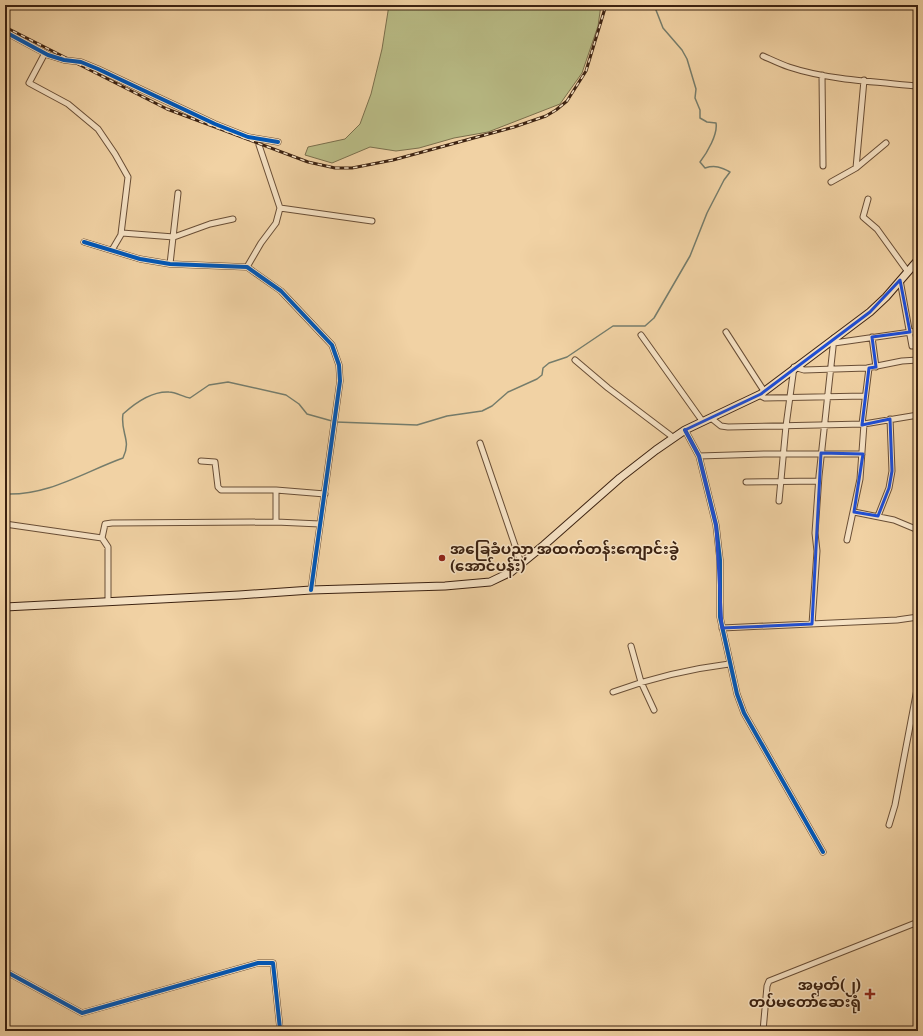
<svg xmlns="http://www.w3.org/2000/svg" width="923" height="1036" font-family="'Gentium Book Plus','Noto Sans Myanmar',serif">
<rect width="100%" height="100%" fill="#f1d2a4"/>
<filter id="stains"><feTurbulence type="fractalNoise" baseFrequency=".005" numOctaves="4"/><feColorMatrix values="0 0 0 0 .2 0 0 0 0 .09 0 0 0 0 .02 0 0 0 .5 -.17"/></filter>
<radialGradient id="worn" r=".72"><stop offset=".6" stop-color="#630" stop-opacity="0"/><stop offset="1" stop-color="#630" stop-opacity=".3"/></radialGradient>
<path fill="#b9bc86" stroke="#7a6f4c" d="M389,5h119l11,2 3,-2h79l-3,21 -16,47 -22,31 -72,28 -34,6 -35,10 -23,3 -26,-4 -38,16 -27,-8 3,-8 37,-8 15,-15 11,-30 11,-45z"/>
<g fill="none" stroke-linecap="round" stroke-linejoin="round">
<path stroke="#757c6b" stroke-width="1.5" d="M336,422l81,3 30,-9 35,-5 10,-5 16,-14 29,-13 5,-4 1,-7 6,-5 18,-6 46,-31h32l9,-8 36,-62 17,-43 17,-33 6,-8c-9,-5 -15,-7 -25,-4l-5,-6c7,-9 18,-28 16,-39l-9,-1 -7,-4v-8l-5,-12 1,-9 -9,-30 -5,-9 -19,-22 -9,-23
M5,494c43,2 79,-22 118,-36 9,-18 -3,-25 0,-44 12,-11 28,-23 46,-22 7,0 14,5 21,6l19,-13 19,-3 58,13 13,9 8,10 25,7"/>
<defs>
<path id="minor" d="M9,34l39,21 16,5 17,2 17,7 117,55 33,13 30,5
M45,53l-16,30 39,21 30,25 17,25 13,23 -7,57
M763,56c9,4 17,8 26,11 39,13 88,15 129,19
M822,75l1,91
M864,80l-8,88 30,-25
M831,182l25,-14
M868,199l-5,18 14,12 31,43
M280,208l92,13
M84,242l56,17 30,5 77,3 34,24 51,54 7,20 1,16 -29,209
M112,250l10,-17 52,4 36,-13 23,-5
M170,264l8,-71
M247,267l14,-24 15,-20 4,-15 -21,-63
M900,280l12,66
M726,332l38,59
M641,335l62,87
M872,337l4,30
M834,343l84,-12
M575,360l33,28 66,50
M759,395l6,3 100,-2
M711,418l10,8 7,1 136,-3 54,-9
M862,424l7,-56
M685,430l14,26 17,69 4,35v57l17,77 7,19 79,139
M480,443l41,120
M699,456l66,-2h97
M201,461l14,1 3,25 3,3h55l49,4
M746,482l72,-1
M779,501l7,-75 8,-59 10,3 63,-2 35,-7 16,-1
M854,512l40,8 24,10
M878,516l11,-28 3,-17 -2,-52
M276,522v-32
M5,524l97,14 6,9v55
M102,538l3,-14 7,-1 164,-1 44,2
M847,540l13,-61 4,-55
M812,624l5,-73 -2,-18 4,-57 15,-138
M722,628l175,-8 21,-3
M631,646l10,36 13,28
M613,692c38,-14 76,-23 116,-28
M889,825l6,-20 23,-121
M5,971l77,42 176,-50h15l7,66
M763,1031l4,-45 2,-5 149,-59"/>
<path id="secondary" d="M5,607l234,-12 72,-5 134,-4 45,-4 21,-10 33,-27 76,-67 36,-28 29,-20 76,-36 109,-82 16,-15 32,-37"/>
</defs>
<use href="#minor" stroke="#694e36" stroke-width="7"/>
<use href="#secondary" stroke="#3c2211" stroke-width="9"/>
<use href="#minor" stroke="#f6e2c4" stroke-width="5"/>
<use href="#secondary" stroke="#f6e2c4" stroke-width="7"/>
<defs>
<path id="rail" d="M5,27l162,82 141,53 27,6h17l41,-8 121,-33 32,-11 10,-6 11,-9 19,-30 20,-66"/>
</defs>
<use href="#rail" stroke="#3c2211" stroke-width="3"/>
<use href="#rail" stroke="#f6e2c4" stroke-width="1.5" stroke-dasharray="4.5" stroke-linecap="butt"/>
<defs>
<path id="cycleway" d="M9,34l39,21 16,5 17,2 17,7 117,55 33,13 30,5
M84,242l56,17 30,5 77,3 34,24 51,54 7,20 1,16 -29,209
M685,430l14,26 17,69 4,35v57l17,77 7,19 79,139
M5,971l77,42 176,-50h15l7,66"/>
</defs>
<use href="#cycleway" stroke="#f6e2c4" stroke-width="6"/>
<use href="#cycleway" stroke="#0057b8" stroke-width="4"/>
</g>
<path fill="none" stroke="#1d4ed8" stroke-width="3" stroke-linejoin="round" d="M900,280l10,52 -38,5 4,30 -7,1 -7,57 28,-6 2,52 -3,17 -11,28 -24,-4 9,-58 -42,-1 -9,171 -90,4 -6,-103 -17,-69 -14,-26 76,-36 109,-82z"/>
<g fill="#8f2418" stroke="#f6e2c4" stroke-width="1.5">
<circle cx="442" cy="558" r="4"/>
<path d="M868 988h4v4h4v4h-4v4h-4v-4h-4v-4h4z"/>
</g>
<g text-anchor="middle" stroke-width="3" stroke-linejoin="round" paint-order="stroke">
<g font-size="15" font-weight="bold" fill="#3c2211" stroke="#f6e2c4" text-anchor="start">
<text x="450" y="554">အခြေခံပညာ အထက်တန်းကျောင်းခွဲ<tspan x="450" dy="17">(အောင်ပန်း)</tspan></text>
<text x="861" y="990" text-anchor="end">အမှတ်(၂)<tspan x="861" dy="17">တပ်မတော်ဆေးရုံ</tspan></text>
</g>
</g>
<rect width="923" height="1036" fill="none" stroke="#f1d2a4" stroke-width="20"/>
<rect x="6" y="6" width="911" height="1024" fill="none" stroke="#3c2211" stroke-width="2"/>
<rect x="10" y="10" width="903" height="1016" fill="none" stroke="#3c2211"/>
<rect width="100%" height="100%" filter="url(#stains)"/>
<rect width="100%" height="100%" fill="url(#worn)"/>
</svg>
